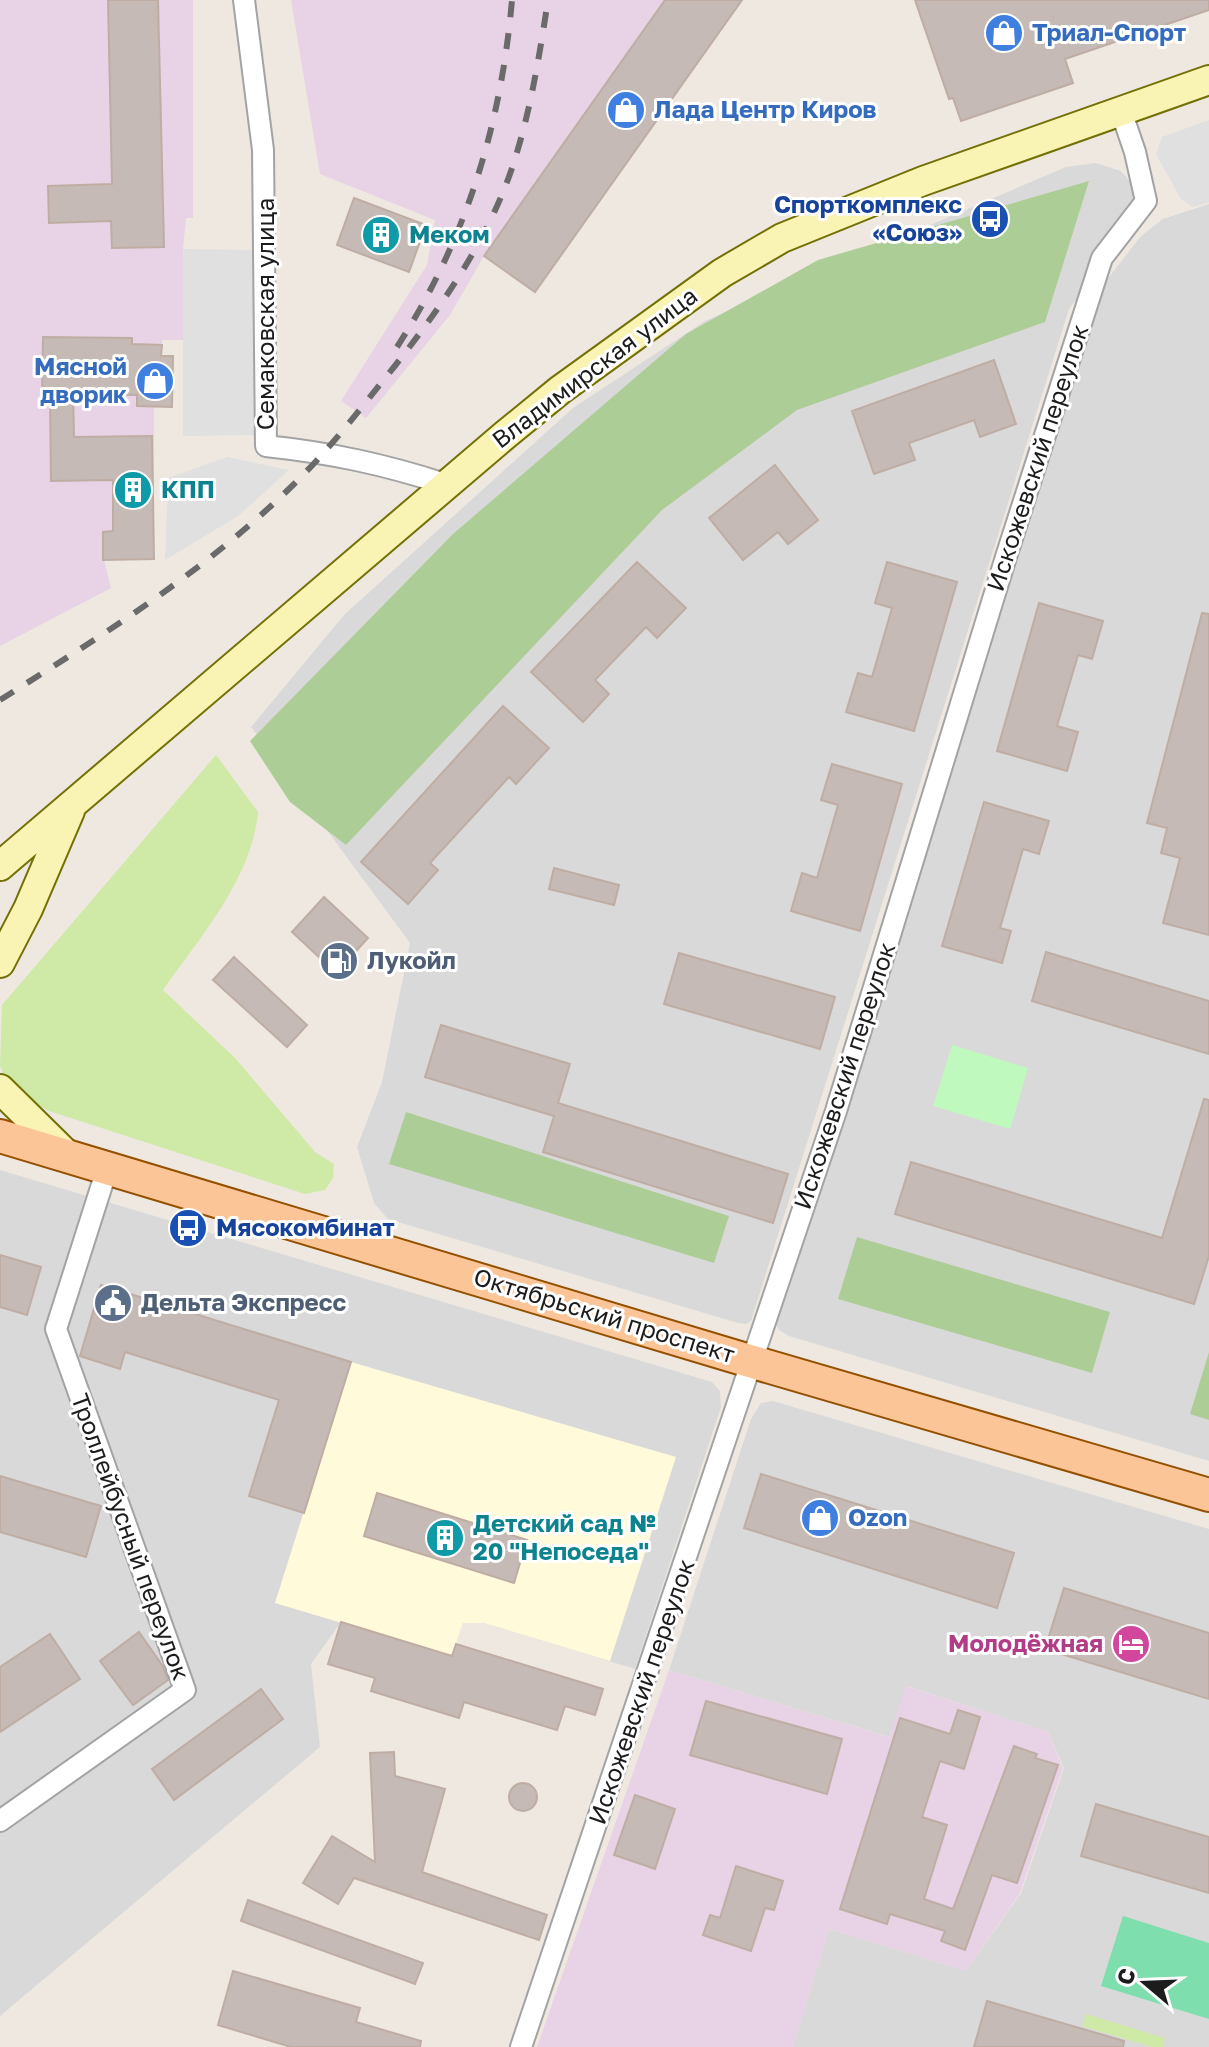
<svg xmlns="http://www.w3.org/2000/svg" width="1209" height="2047" font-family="'Golos Text',sans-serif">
<rect width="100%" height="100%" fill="#eee8e1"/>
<path fill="#dad9d9" d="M1096,163l25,8 16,19 -5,24 -16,31 -47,64 -318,1012 -5,3 -8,-1 -350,-104 -14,-16 -17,-56 25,-65 28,-139 -159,-216 93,-112 229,-207 132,-87 361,-154z
M1209,204v1257l-420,-125 -10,-6 -5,-10 313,-1015 54,-69 22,-17z
M0,1170l712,212 8,9 1,16 -86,262 -151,-46h-21l-11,33 -111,-34 -30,42 9,83 -320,269z
M773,1401l436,128v518h-416l36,-118 137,42 55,-78 43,-125 -16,-36 -141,-46 -17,51 -221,-67 82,-251 10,-16z"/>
<path fill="#e7d3e5" d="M0,0h193v218h-7l-3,31v91h-21v15l11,1 -1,51h-18v152l-50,1 7,28 -111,58z
M291,0h374l-181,256 -34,59 -84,103 -25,-17 86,-136 8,-45 -115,-46z
M669,1670l220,67 17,-51 142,46 15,36 -43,125 -54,78 -137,-42 -36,118h-256z"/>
<path fill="#fffad9" d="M351,1362l325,95 -66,204 -126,-38h-21l-11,33 -177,-53z"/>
<path fill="#cfe9a6" d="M216,755l42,57c-6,66 -57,124 -95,178l72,68 80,94 19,12 -1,14 -8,12 -20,4 -256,-83c-20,-11 -41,-23 -49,-45l2,-61z
M1086,2014l79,24 -2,9h-11l-70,-21z"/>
<path fill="#adcd96" d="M1089,181l-44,141 -248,88 -135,100 -316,335 -56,-43 -40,-61 203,-207 233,-200 132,-74z
M406,1112l323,104 -15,47 -325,-99z
M857,1237l253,75 -18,61 -254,-74z
M1209,1352v68l-19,-6z"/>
<path fill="#bff9bd" d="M952,1045l76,23 -18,61 -77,-23z"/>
<path fill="#7edead" d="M1123,1916l86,27v76l-108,-33z"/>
<path fill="#e0e0e0" d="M1209,120v82l-16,5 -12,-8 -25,-45 6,-17z
M183,249l74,1 -1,185 -73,1z
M227,457l62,13 -51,46 -73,44 3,-82z"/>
<path fill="#c5bab5" stroke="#bfada4" stroke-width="2" d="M108,0h50l6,247 -52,1 -1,-27 -62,2 -1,-37 64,-2z
M665,0h77l-207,292 -51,-36z
M915,0h294v10l-144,49 8,24 -112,38 -8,-23 -4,1z
M354,198l72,27 -17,47 -72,-27z
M43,337l89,1v6l30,1 -1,11h12l-1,51 -35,-1v-11l-64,-1 1,43 78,-1 2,123 -51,1v-28l10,-1v-51l-62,1 -1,-87h-8z
M994,360l22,64 -36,13 -6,-17 -65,23 6,17 -41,14 -22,-63z
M775,465l43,55 -30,24 -10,-12 -35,28 -34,-42z
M637,562l49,46 -29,30 -11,-11 -51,53 14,14 -26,28 -52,-50z
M887,562l70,20 -43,149 -68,-19 12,-39 14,4 20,-69 -17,-5z
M1039,603l64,18 -11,38 -14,-4 -21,71 21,6 -11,39 -70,-20z
M1202,613l7,1v321l-46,-12 17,-65 -19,-5 6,-25 -20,-5z
M503,706l46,42 -33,36 -7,-7 -79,86 8,7 -30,34 -47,-42z
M832,764l70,20 -42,147 -69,-20 11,-38 15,5 21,-73 -17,-5z
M984,802l65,19 -10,33 -16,-5 -23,79 11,3 -9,32 -60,-17z
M554,868l65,17 -5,20 -65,-16z
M324,897l44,41 -32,35 -44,-41z
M1046,952l163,49v53l-177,-53z
M679,953l156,44 -15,52 -156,-45z
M234,957l73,68 -20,22 -74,-67z
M441,1025l129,39 -12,39 230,71 -15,49 -230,-71 11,-36 -129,-39z
M1204,1099l5,1v156l-15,48 -299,-90 16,-52 251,76z
M0,1255l41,12 -14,48 -27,-8z
M101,1285l250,77 -47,151 -55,-17 30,-96 -154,-48 -5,17 -40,-13z
M761,1474l253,79 -17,55 -253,-80z
M0,1476l101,30 -15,51 -86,-25z
M377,1493l150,47 -13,43 -150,-47z
M1064,1588l145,45v66l-164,-50z
M341,1622l111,34 4,-12 147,45 -8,26 -30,-9 -8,24 -93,-28 -5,16 -88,-27 4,-13 -47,-14z
M139,1632l23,33 6,15 -35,25 -33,-44z
M50,1634l30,45 -80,53v-65z
M261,1689l22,30 -109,81 -22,-31z
M706,1701l136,38 -15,55 -137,-39z
M958,1710l22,7 -16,52 -24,-8 -18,56 25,8 -23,74 29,10 61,-163 23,8 -2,4 23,7 -41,118 -25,-8 -27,75 -24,-9 4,-10 -55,-17 -3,10 -47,-15 60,-191 50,16z
M394,1752l1,24 50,13 -23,83 125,43 -8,25 -185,-62 -16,26 -35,-21 29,-47 43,26 -5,-109z
M509 1797a14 14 0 1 1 28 0a14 14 0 1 1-28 0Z
M635,1795l40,14 -20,60 -41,-14z
M1096,1804l113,33v56l-128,-37z
M736,1866l47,15 -9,29 -9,-2 -14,43 -48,-16 7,-20 10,3z
M248,1900l175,63 -8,21 -174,-63z
M233,1971l127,37 -4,14 65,19 -1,6h-129l-73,-22z
M987,2001l137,40 -1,6h-149z"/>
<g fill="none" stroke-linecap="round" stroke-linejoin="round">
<defs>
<path id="street" d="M244,0l19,150 3,296c65,7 117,18 179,38
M0,1821l185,-131 -129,-361 51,-160
M521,2047l315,-936 170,-554 96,-299 44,-57 -11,-49 -14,-41"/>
<path id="secondary" d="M0,866l505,-431 55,-45 162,-117 60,-35 141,-57 286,-101
M0,963l28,-54 42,-98
M0,1089l69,68"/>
<path id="primary" d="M0,1136l753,226 456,133"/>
</defs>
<use href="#street" stroke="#a3a3a3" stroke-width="24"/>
<use href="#secondary" stroke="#727004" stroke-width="32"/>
<use href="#primary" stroke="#945100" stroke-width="36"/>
<use href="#street" stroke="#fff" stroke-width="20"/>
<use href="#secondary" stroke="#f9f4b4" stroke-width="28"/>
<use href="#primary" stroke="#fcc598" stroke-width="32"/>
<path stroke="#6a6a6a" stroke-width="6" stroke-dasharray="16 16" stroke-linecap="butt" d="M397,347c69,-107 104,-221 115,-347
M0,700c103,-65 204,-128 292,-214 37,-36 69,-78 102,-119 47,-60 92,-124 117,-196 19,-56 28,-113 37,-171"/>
</g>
<defs>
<symbol id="shop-disc" viewBox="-11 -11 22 22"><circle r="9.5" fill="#3f7fe0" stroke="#fff"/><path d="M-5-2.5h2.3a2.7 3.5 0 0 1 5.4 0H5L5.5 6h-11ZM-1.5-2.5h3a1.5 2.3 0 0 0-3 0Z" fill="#fff"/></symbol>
<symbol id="bus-disc" viewBox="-11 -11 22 22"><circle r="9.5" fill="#1a4fb4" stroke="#fff"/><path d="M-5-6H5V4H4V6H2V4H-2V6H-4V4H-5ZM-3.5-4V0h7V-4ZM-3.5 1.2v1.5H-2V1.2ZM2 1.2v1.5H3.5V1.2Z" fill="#fff"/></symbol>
<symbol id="building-disc" viewBox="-11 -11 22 22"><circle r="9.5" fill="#0f9aa8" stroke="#fff"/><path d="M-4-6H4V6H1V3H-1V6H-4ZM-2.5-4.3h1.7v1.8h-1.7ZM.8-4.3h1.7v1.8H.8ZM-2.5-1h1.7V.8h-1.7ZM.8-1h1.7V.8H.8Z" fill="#fff"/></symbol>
<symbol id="fuel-disc" viewBox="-11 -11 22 22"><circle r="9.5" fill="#5c6f8a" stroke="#fff"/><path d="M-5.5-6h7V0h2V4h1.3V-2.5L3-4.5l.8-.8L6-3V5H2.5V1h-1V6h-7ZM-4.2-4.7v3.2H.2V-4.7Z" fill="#fff"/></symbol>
<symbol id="civic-disc" viewBox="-11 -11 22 22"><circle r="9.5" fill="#5c6f8a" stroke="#fff"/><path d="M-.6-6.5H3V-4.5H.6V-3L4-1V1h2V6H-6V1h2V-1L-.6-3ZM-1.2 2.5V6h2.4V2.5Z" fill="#fff"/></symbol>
<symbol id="hotel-disc" viewBox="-11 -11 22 22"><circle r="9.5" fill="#d1479c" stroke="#fff"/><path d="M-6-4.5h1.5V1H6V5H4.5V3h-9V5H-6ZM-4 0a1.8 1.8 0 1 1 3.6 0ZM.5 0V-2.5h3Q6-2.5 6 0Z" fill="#fff"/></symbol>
</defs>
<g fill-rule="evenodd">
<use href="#shop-disc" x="982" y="11" width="44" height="44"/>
<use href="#shop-disc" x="604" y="88" width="44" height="44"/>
<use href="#bus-disc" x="968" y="197" width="44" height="44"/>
<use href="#building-disc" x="359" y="213" width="44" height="44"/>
<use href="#shop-disc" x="133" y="359" width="44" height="44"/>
<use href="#building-disc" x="111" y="468" width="44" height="44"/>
<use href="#fuel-disc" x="317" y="939" width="44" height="44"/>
<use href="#bus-disc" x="166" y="1206" width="44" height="44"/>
<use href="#civic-disc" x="91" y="1281" width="44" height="44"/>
<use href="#shop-disc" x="798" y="1496" width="44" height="44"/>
<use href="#building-disc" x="423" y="1516" width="44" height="44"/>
<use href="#hotel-disc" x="1109" y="1622" width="44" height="44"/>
</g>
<g text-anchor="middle" stroke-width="6" stroke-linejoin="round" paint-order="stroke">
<g font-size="24" font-weight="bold" fill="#366cbe" stroke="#fff" text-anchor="start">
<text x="1032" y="41">Триал-Спорт</text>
<text x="654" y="118">Лада Центр Киров</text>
<text x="127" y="375" text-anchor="end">Мясной<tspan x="127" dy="28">дворик</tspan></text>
<text x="848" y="1526">Ozon</text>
</g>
<g font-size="24" font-weight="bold" fill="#164399" stroke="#fff" text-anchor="end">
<text x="962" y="213">Спорткомплекс<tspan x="962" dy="28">«Союз»</tspan></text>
<text x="216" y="1236" text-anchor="start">Мясокомбинат</text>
</g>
<g font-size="24" font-weight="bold" fill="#0d838f" stroke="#fff" text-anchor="start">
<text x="409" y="243">Меком</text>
<text x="161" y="498">КПП</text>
<text x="473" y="1532">Детский сад №<tspan x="473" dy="28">20 "Непоседа"</tspan></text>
</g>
<g font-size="24" fill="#1c1c1c" stroke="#fff">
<text transform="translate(266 314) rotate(-90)" y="8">Семаковская улица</text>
<text transform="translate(595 368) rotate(-37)" y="8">Владимирская улица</text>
<text transform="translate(1038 458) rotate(-72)" y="8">Искожевский переулок</text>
<text transform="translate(845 1076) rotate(-72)" y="8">Искожевский переулок</text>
<text transform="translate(604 1316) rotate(17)" y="8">Октябрьский проспект</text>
<text transform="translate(130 1537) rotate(70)" y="8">Троллейбусный переулок</text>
<text transform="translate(642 1692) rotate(-71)" y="8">Искожевский переулок</text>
</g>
<g font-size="24" font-weight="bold" fill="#4e5e75" stroke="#fff" text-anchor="start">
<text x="367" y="969">Лукойл</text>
<text x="141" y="1311">Дельта Экспресс</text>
</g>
<g font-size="24" font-weight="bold" fill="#b23c85" stroke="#fff" text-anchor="end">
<text x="1103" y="1652">Молодёжная</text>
</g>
</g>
<g transform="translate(1145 1983) rotate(289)" stroke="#ffffff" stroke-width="6" paint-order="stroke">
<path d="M0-6L14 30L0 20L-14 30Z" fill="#1c1c1c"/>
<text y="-12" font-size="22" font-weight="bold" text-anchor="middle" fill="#1c1c1c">С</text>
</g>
</svg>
